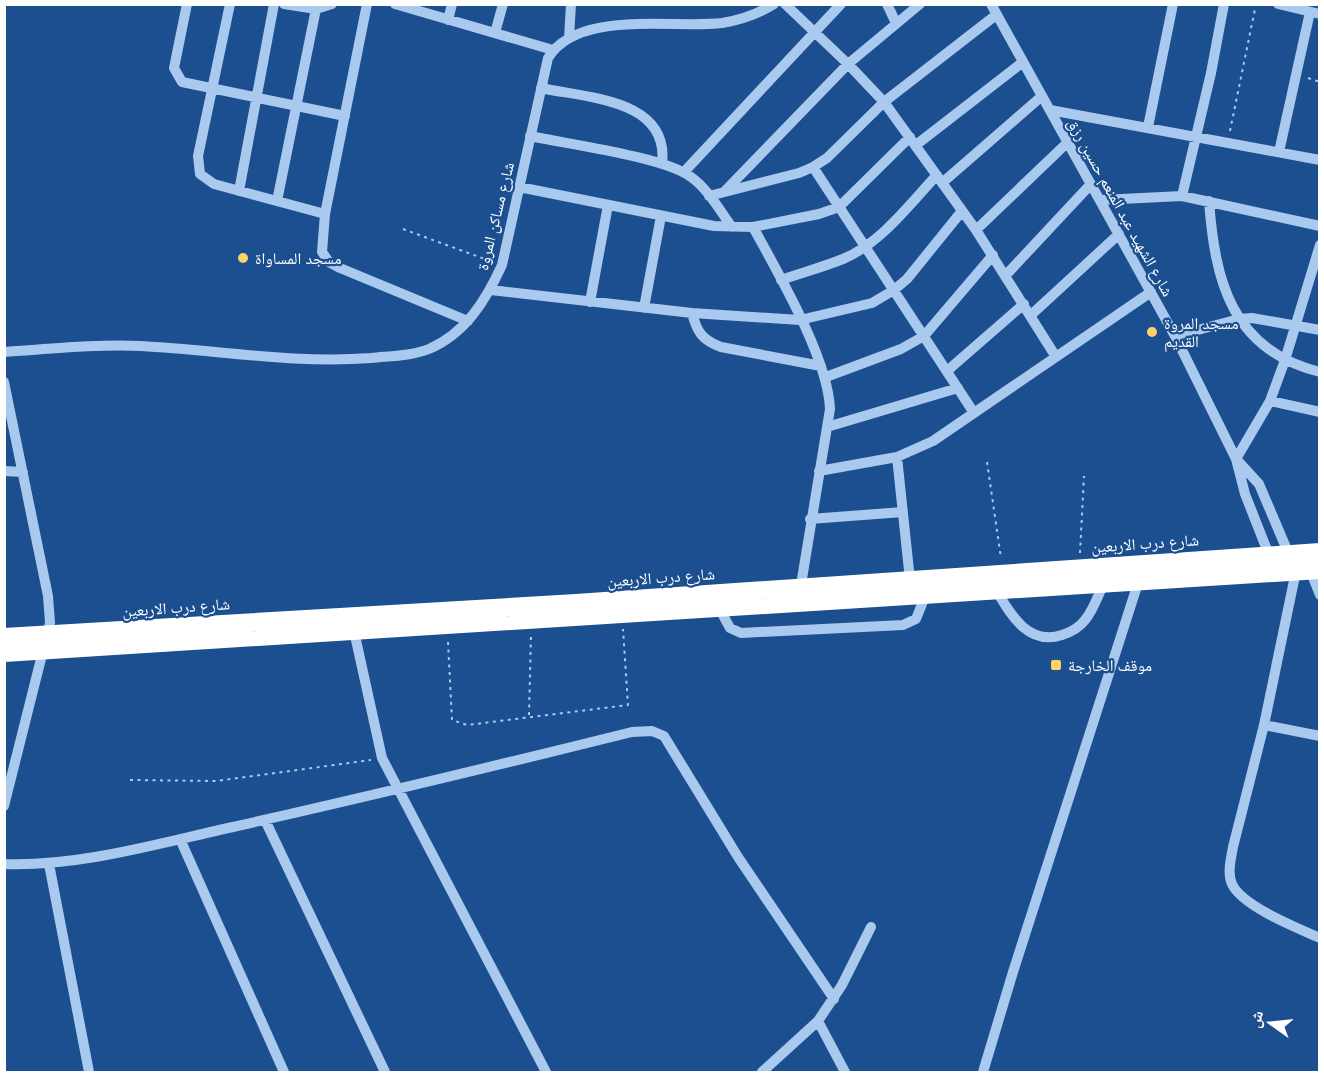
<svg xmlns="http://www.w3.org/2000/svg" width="1324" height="1077" font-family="Lato,'Noto Naskh Arabic',sans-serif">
<rect width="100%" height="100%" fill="#1b4f8f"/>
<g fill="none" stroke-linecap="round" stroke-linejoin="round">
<path stroke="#a9c9ee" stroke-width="2" stroke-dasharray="3 4.5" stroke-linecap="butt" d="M1308,78l12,4
M1230,131l26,-127
M403,229l87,32
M987,462l14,96
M1080,553l4,-77
M448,642l4,78 15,5 161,-20 -5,-76
M529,715l2,-81
M130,780l86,1 155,-21"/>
<path stroke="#a9c9ee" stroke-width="10" d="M187,4l-13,64 8,14 163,34
M230,4l-32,152 2,18 14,10 111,30
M284,4l32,5 16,-5
M367,4l-42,210 -3,38 7,10 11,6 128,53
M395,4l158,46
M785,4l63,60 36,38 92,128 80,127
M887,4l9,19
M991,4l184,332 61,123 9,35 26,66
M1278,4l42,10
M448,20l4,-16
M495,33l8,-29
M569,38l2,-34
M541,88c46,10 129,11 121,76
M1050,110l270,50
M1148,127l25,-123
M530,136c37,8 135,21 161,41 17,12 29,34 41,50
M916,145l107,-83
M1279,152l31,-140
M813,167l161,246
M684,172l157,-168
M942,183l100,-87
M519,187l195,39 39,1 66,-13 20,-7 71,-70
M239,191l35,-187
M725,191l123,-127 72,-60
M709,196l90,-23 14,-6 14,-9 57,-56 112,-87
M1182,196l29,-123 13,-69
M1101,200l81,-4 138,30
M277,201l40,-197
M1209,201c6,79 22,149 111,171
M753,227c25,46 75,131 77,182l-30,182
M976,230l92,-88
M1006,275l85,-91
M781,280c20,-7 42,-13 62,-21 38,-16 66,-54 93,-83
M491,290l201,23 108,7 72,-17 22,-13 13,-11 55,-68
M590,302l18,-97
M644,308l17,-92
M692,313c5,19 10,27 29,34l100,19
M1031,315l88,-81
M1175,336l64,-17 13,-1 68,12
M4,352c46,-3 91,-8 137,-6 77,4 152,18 230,12 19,-2 41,-2 58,-9 37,-16 57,-49 73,-84l46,-207c30,-49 125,-29 174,-35 18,-3 36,-9 52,-19
M947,371l77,-67
M826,377l75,-28 23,-13 69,-81
M4,382l44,214 2,27 -46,183
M1270,401l50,11
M827,427l131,-39
M897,457l13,123
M1236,459l23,25 37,87 -32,154 -31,122c-2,12 -6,26 -1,37 10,22 65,44 88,54
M1236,459l34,-58 15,-41 35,-115
M4,471l19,1
M819,471l78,-14 36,-16 218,-149
M810,519l93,-7
M1310,570l10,25
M996,590c15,25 32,56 66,45 9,-3 17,-7 23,-15 9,-11 13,-25 19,-37
M719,608l11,20 11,5 162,-8 13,-6 10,-25
M354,631l28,127 164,314
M1264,725l56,11
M265,820l120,252
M180,839l104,233
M4,864c75,3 156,-21 229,-37 133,-30 266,-62 399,-95l20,-1 12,5 74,121 96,142
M49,864l40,208
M818,1021l27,51
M762,1072l56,-51 24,-36 29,-58
M983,1072l30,-100 126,-392"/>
<path stroke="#fff" stroke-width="18" d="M4,637l572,-34 744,-51
M4,653l1316,-83"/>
</g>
<g fill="#ffd166" stroke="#1b4f8f" stroke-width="2">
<circle cx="243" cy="258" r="6"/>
<circle cx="1152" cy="332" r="6"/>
<rect x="1050" y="659" width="12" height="12" rx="3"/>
</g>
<g text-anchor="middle" stroke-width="4.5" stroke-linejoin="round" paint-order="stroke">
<g font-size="16" fill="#fff" stroke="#1b4f8f">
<text transform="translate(1121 207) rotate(61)" y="6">شارع الشهيد عبد المنعم حسين رزق</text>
<text transform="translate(495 216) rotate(-76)" y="6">شارع مساكن المروة</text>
<text transform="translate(1145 543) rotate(-4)" y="6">شارع درب الاربعين</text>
<text transform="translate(661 577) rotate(-4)" y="6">شارع درب الاربعين</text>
<text transform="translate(176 607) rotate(-4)" y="6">شارع درب الاربعين</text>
</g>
<g font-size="16" fill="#fff" stroke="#1b4f8f" text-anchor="start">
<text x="255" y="264">مسجد المساواة</text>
<text x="1164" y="329">مسجد المروة<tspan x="1164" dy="18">القديم</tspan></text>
<text x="1068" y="671">موقف الخارجة</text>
</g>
</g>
<rect width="1324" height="1077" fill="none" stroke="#ffffff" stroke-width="12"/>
<g transform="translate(1270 1023) rotate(285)" stroke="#1b4f8f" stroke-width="4.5" paint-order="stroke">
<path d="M0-4.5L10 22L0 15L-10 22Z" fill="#ffffff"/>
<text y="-9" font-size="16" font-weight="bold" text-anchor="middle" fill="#ffffff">ش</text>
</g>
</svg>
